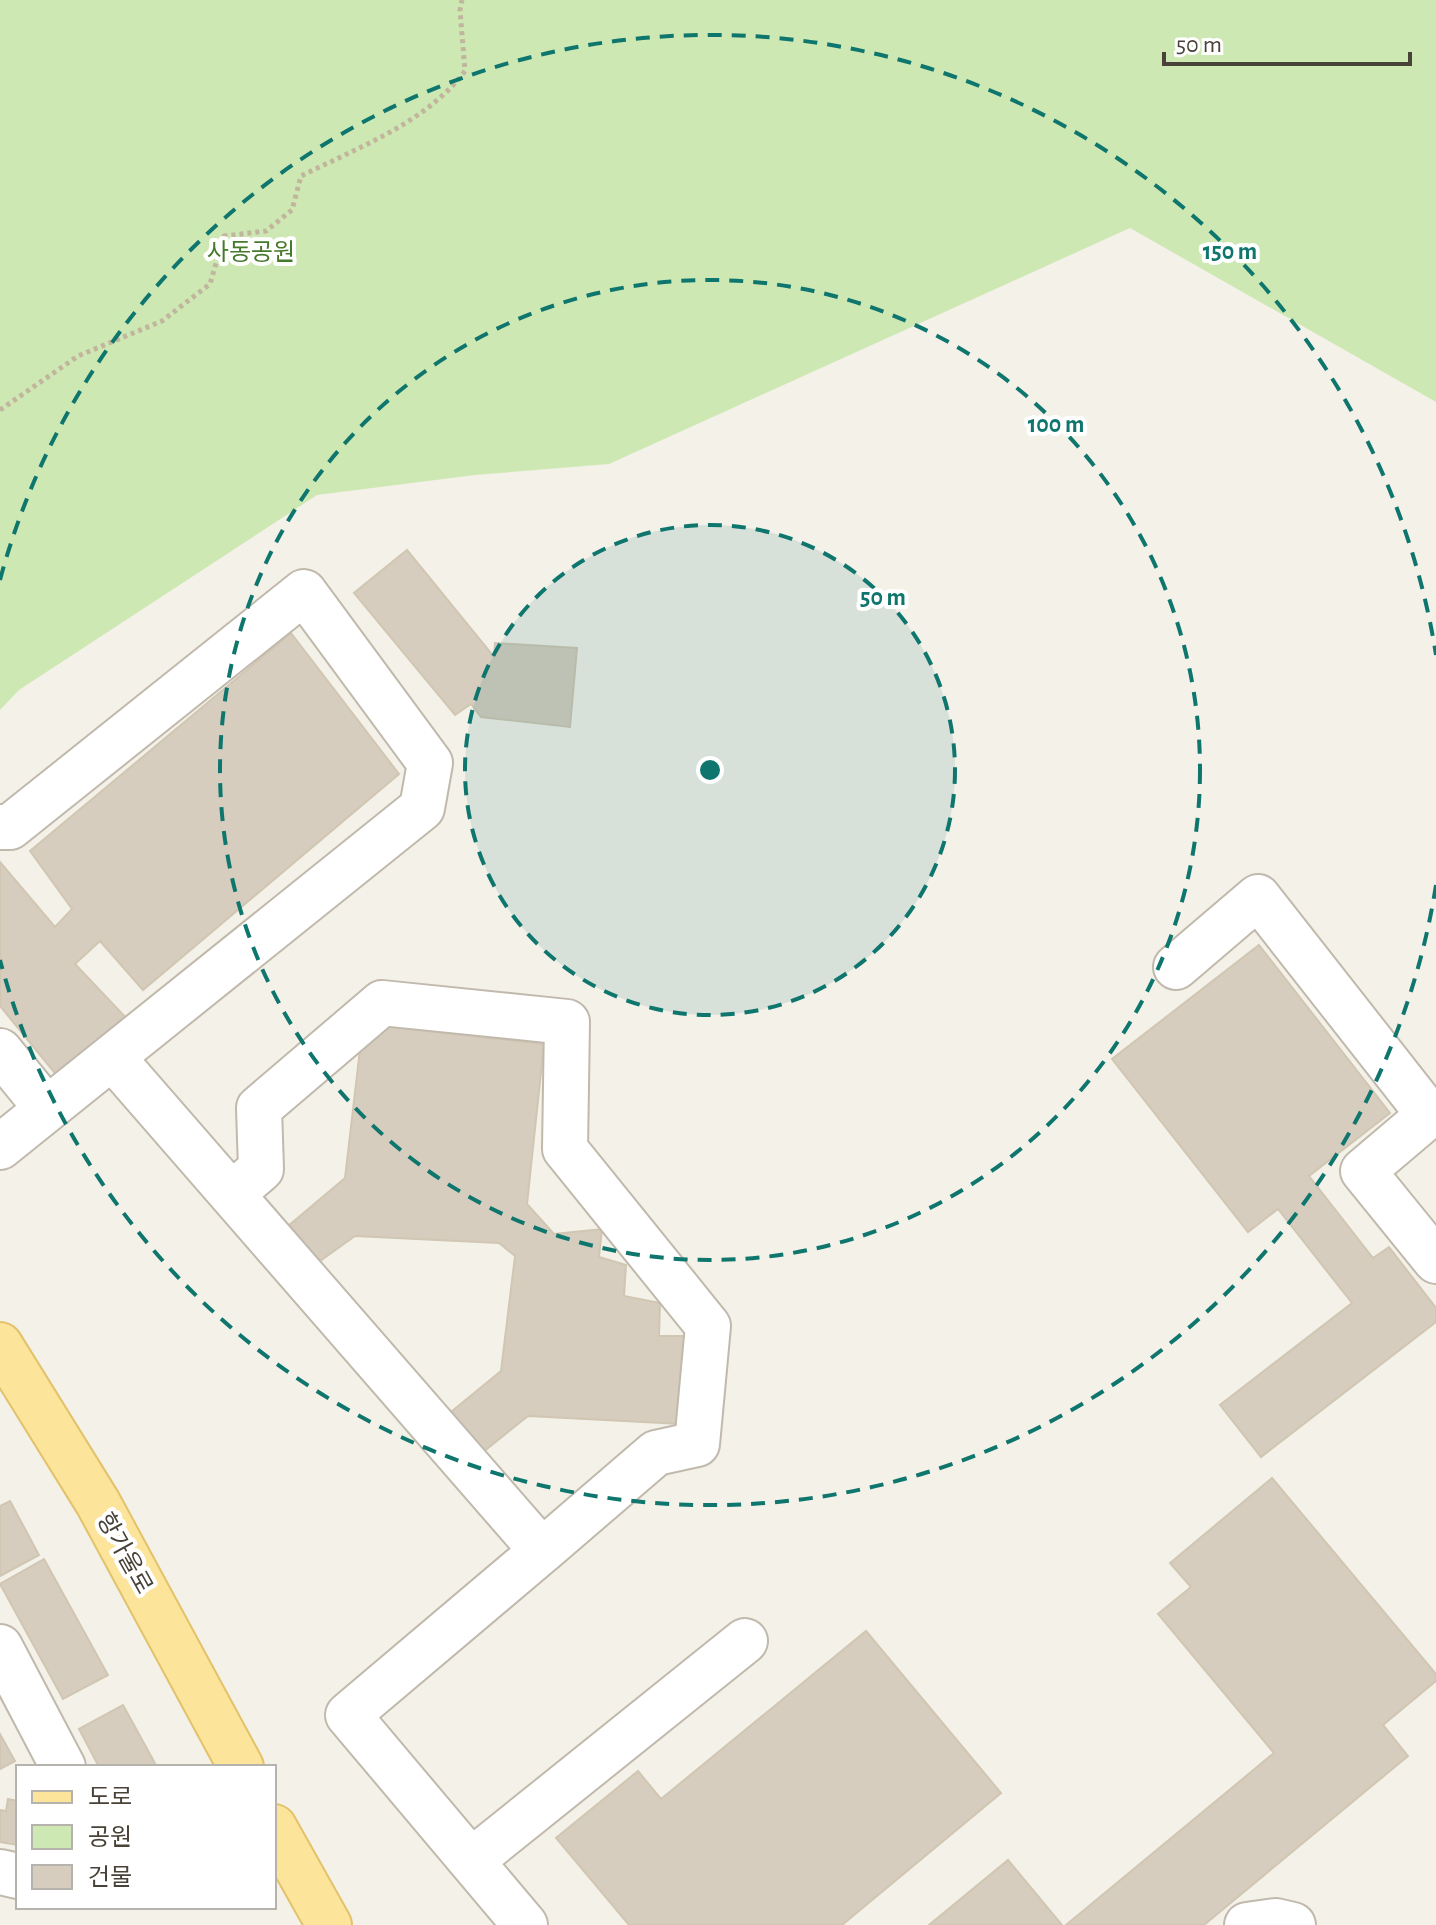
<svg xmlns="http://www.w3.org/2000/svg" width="1436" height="1925" font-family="'Alegreya Sans','Noto Sans KR',sans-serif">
<rect width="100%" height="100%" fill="#f4f1e9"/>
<path fill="#cee8b3" d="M0,0h1436v402l-306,-174 -521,236 -134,11 -158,20 -298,195 -19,20z"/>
<path fill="#d6cdbf" stroke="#d0c6b2" stroke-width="2" d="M407,550l87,107 1,-14 82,5 -7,79 -89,-10 -10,-13 -16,11 -101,-122z
M291,633l108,141 -256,216 -43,-49 -25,23 55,58 -71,56 -59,-72v-144l55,65 17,-18 -42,-58z
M1259,945l131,168 -81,63 64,82 16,-11 47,61v14l-175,135 -41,-52 132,-102 -74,-94 -30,23 -136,-173z
M363,1024l181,20 -17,160 27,30 48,-5 -3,28 27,8 -2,31 36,7 -1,33h32l-11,88 -152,-8 -45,36 -32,-40 50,-41 14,-115 -16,-13 -144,-7 -42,30 -26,-39 58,-49z
M1272,1478l164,196v7l-53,44 25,31 -204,169h-138l208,-172 -116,-139 33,-27 -21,-24z
M10,1501l29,54 -39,21v-70z
M44,1559l64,116 -45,24 -63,-115z
M866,1631l135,162 -159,132h-213l-73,-87 82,-67 23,28z
M123,1705l34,62h-58l-20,-38z
M0,1734l15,27 -15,8z
M8,1799l10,2v44l-18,-3v-32l6,1z
M1008,1860l54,65h-133z"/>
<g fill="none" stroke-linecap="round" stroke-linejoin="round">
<defs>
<path id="minor" d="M0,827h10l294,-235 126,171 -8,45 -422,339
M1176,967l82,-70 171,218 -66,56 73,90
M0,1051l47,58
M112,1057l430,494 114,-98 41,-9 11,-118 -143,-177 2,-127 -185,-19 -123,105 2,61 -29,25
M0,1647l63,120
M471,1861l274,-220
M0,1872l18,4
M525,1925l-177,-210 194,-164
M1247,1925l29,-4 17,4"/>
<path id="major" d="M0,1345l98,158 143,264
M274,1827l55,98"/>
</defs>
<use href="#minor" stroke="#c0b9ac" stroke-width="48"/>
<use href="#major" stroke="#e2c26a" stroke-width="48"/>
<path stroke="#c1b69d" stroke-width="5" stroke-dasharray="4 4" stroke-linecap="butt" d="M0,410l78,-54 84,-35 48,-37 14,-48 42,-5 26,-21 9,-34c56,-28 125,-53 164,-105l-5,-61 2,-10"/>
<use href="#minor" stroke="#fff" stroke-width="44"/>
<use href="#major" stroke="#fce49a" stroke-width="44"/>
</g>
<circle cx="710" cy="770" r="245" fill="#0f766e" fill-opacity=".12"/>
<g fill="none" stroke="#0f766e" stroke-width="4" stroke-dasharray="14 10">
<circle cx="710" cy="770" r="245"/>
<circle cx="710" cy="770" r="490"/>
<path d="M1436 885A735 735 0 0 1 0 960M0 580A735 735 0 0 1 1436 655"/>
</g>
<g text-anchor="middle" stroke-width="8" stroke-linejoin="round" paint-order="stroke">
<g font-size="24" fill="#46792b" stroke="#fff">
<text x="251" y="260">사동공원</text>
</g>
<g font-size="24" fill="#484238" stroke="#fff">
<text transform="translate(125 1553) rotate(61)" y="8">항가울로</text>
</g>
</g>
<circle cx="710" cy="770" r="12" fill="#0f766e" stroke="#fff" stroke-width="4"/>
<g font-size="24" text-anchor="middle" font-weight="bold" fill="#0f766e" stroke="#fff" stroke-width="8" stroke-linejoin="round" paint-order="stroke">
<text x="1230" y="259">150 m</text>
<text x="1056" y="432">100 m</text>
<text x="883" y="605">50 m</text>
</g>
<rect x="16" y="1765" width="260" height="144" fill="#ffffff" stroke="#b6b3af" stroke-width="2"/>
<rect x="32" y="1791" width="40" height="12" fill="#fce49a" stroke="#b6b3af" stroke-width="2"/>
<text x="88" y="1805" font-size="24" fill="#484238">도로</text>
<rect x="32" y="1825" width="40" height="24" fill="#cee8b3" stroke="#b6b3af" stroke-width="2"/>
<text x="88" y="1845" font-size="24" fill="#484238">공원</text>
<rect x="32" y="1865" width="40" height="24" fill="#d6cdbf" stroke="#b6b3af" stroke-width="2"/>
<text x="88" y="1885" font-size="24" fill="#484238">건물</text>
<path d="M1164 52v12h246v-12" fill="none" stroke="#484238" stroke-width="4"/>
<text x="1176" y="52" font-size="24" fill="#484238" stroke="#ffffff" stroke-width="6" paint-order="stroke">50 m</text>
</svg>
